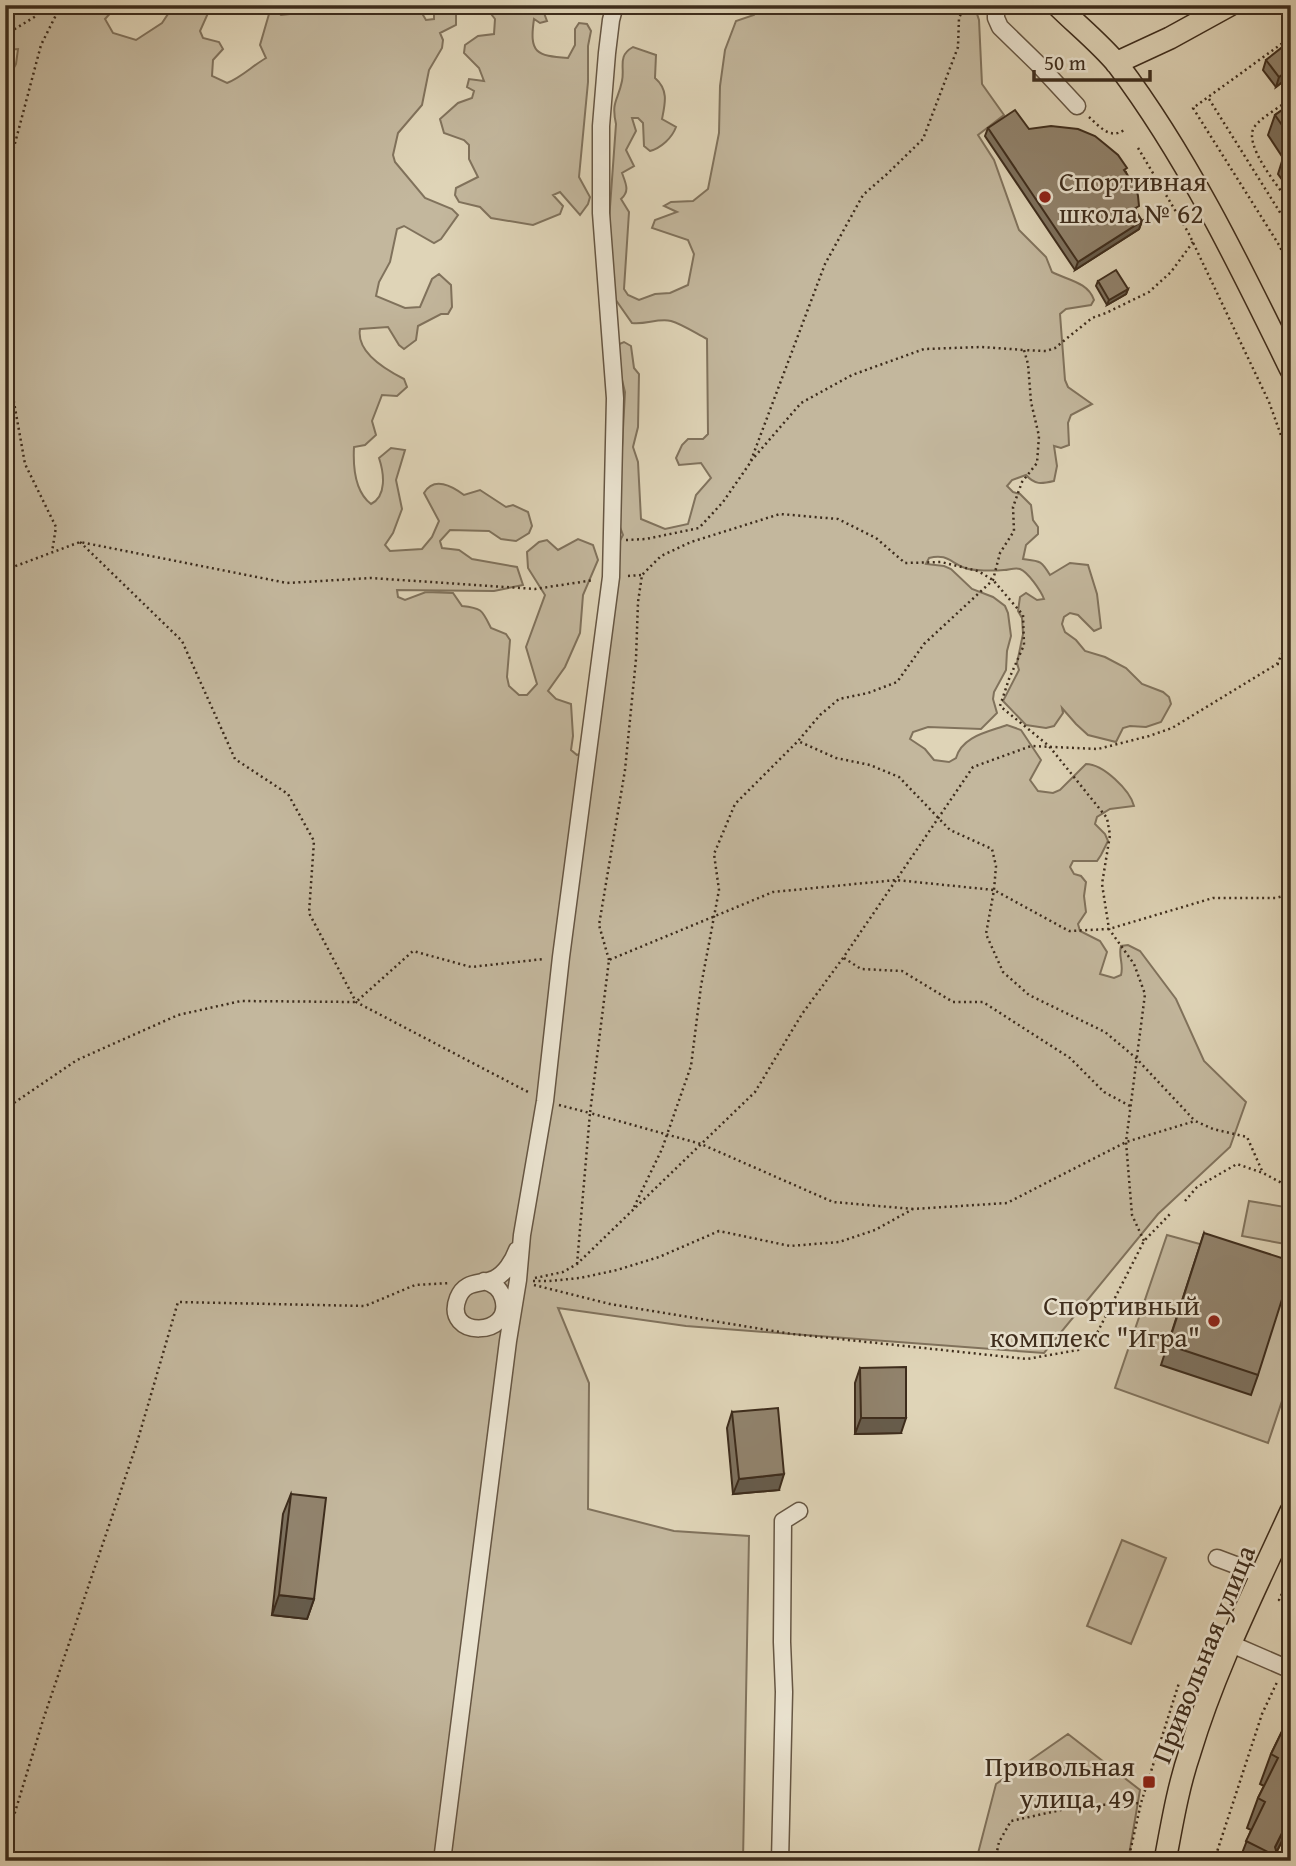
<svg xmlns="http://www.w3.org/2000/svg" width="1296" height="1866" font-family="'Gentium Book Plus',serif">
<rect width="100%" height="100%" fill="#dfd4b7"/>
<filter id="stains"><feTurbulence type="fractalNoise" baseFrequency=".00286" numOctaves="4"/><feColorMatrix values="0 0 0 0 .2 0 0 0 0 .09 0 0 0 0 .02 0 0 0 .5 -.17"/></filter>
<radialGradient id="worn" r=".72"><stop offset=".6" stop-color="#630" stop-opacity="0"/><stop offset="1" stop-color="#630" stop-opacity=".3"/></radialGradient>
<path fill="#c3b79d" stroke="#80725c" stroke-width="2" d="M5,5h147l-7,6 -30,-3 -10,11 8,14 23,7 26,-17 12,-18h4l8,6 16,-4 7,4 -9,20 3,7 16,4 4,7 -10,11 -1,16 15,7c15,-6 25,-17 39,-25l-6,-13 9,-31 6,-5 6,6 8,-1 2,-9h126l9,15 8,-1v-14h22v20l-16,8 3,7 -1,8 -13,22 -7,35 -24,28 -5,22 2,7 30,36 27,11 6,6 -17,24 -7,4 -30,-17 -7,3 -7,33 -11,20 -3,14 29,12 15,-1 12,-28 7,-5 12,11 1,22 -4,7h-7l-23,12 -2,14 -12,9 -5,-4 -11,-18 -28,2c-4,23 26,41 44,50l3,8 -10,9 -15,-1 -10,26 4,14 -11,10 -11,2c-1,19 0,44 17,57 16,-8 13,-31 8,-46l12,-10 14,2 -9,30 6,29 -9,24 -8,12 5,6 32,-2 10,-12 7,-16 -15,-28c10,-17 28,-7 40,2l16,-5 26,17 7,-2 15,7 4,14 -3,7 -13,8 -15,-2 -12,-8 -39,-1 -10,11 2,7 17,2 13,9 45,8 6,18 -29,6 -97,-1 1,7 7,3 21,-8 27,1 9,13c20,2 20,4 29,22l15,6 4,6 -3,37 2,9 10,9h8l10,-11 -11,-37 19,-52 -17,-27 -1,-16 12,-10 8,-2 11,10 20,-11 15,6 5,15 -15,35 -3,38 -15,34 -17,24 8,8 15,5 2,32 -2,14 6,5 7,-3 32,-204 7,-13 -5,-13 7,-130 -10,-40 2,-7 7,-3 7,4 3,22 5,6 -1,53 -5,20 5,15 3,57 24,10 23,-5 8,-29 15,-17 -10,-15 -22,2 -3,-7 6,-13 6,-6h15l5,-5 -1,-95c-10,-5 -25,-15 -36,-18 -13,-3 -26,4 -39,2l-19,-27 -5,-61 8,-111c-5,-23 2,-23 6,-43 3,-14 -5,-25 11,-34l23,8 -1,23c14,12 10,26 7,41l14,8c-4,11 -15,21 -26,24l-6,-5 -1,-23 -5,-5h-6l4,13 -10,19 8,16 -12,7c4,11 8,18 -1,26l8,13 -5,77 4,6 11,5 16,-6 15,-1 18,-8 6,-31 -6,-14 -36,-12 3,-8 22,-8 -13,-6 7,-4 22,-1 15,-12 11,-56 1,-47 5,-36 11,-29 18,-6 9,-10h211l5,15 3,64 22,31 -26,20 16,25 25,70 27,27 6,15c15,8 36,10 42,28l-3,5 -25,4 -6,5 5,66 3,7 24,17 -21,11 -3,8 1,22 -8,3 -7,-2 3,20 -3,15c-13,3 -19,4 -28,-6l-14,5 -5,6 6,6 7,2 11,11 2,15 5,7v7l-12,11 -3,14c17,2 18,1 27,16l20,-12 18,2 9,29 4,34 -7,3 -16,-16 -8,-2 -6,4 -2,7 3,8 11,8 9,11 20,6 21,11 16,16 21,8 6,5 2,7 -10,18 -15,5 -16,-1 -7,2 -7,14 -28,-7 -12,-11 -14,-16 1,5 -9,13 -8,2 -20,-3 -23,-24 16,-31 -2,-7 6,-29 -1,-16 -4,-7 2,-14 6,-4 11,7 7,-1c-3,-8 -16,-27 -24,-30 -5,-2 -11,1 -16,1 -10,1 -31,1 -39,-2 -14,-5 -18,-15 -36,-10l-3,6 18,2 7,3 21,20 21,8 12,9 3,7 3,23 -4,15 -1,19 -12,22 -1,7 4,14 -16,16 -53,-2 -15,5 -3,7 15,10 9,11 15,2 7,-4c6,-22 32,-26 51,-33l14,5 20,30 -11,20 8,11 15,2 7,-3 26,-26c17,0 44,26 48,42l-24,3 -13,8 -2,7 10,10 3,7 -7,14 -4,6h-24l-3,6 4,7 7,2 5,6 -2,14 2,16 -8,12 2,7 20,10 7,11 -7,22 14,4 7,-3c3,-11 -3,-19 0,-29l7,-1 12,6 36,48 28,62 42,41 -16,45 -72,67 -114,139 -358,-27 -128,-18 31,75 -1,126 86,22 75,5 -6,325h-738v-1786l4,2 7,-13 2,-15 -13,1z
M484,5h57l6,16 -7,2 -6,-4c-5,34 2,37 34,39l7,-13v-16l4,-6 8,1 4,7 -3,15v36l-9,95 11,20 -2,7 -8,11 -20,-23 -7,3 10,11 -3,8 -27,11 -42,-7 -11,-11 -21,-5 -4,-7 1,-7 22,-11 -9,-18v-14l-5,-5 -20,-7 -4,-14 18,-16 14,-5 2,-7 -7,-4 2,-8 15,2 -5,-13 -15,-15 1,-8 13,-9 16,-2 1,-15z
M1249,1201l42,7v37l-49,-9z
M1167,1235l124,34v105l-23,69 -153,-55z
M1122,1540l44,18 -35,86 -44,-18z
M1068,1734l72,56 -12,71h-152l20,-77z"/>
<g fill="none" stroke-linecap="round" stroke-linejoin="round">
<defs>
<path id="minor" d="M996,5v13l4,9 38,37 39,42
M484,1281c10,3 16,7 19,17 12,40 -61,41 -45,0 7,-18 22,-13 36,-19 11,-5 19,-18 23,-29
M1217,1558l45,17
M1231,1644l60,26
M442,1861l66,-520 10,-61 4,-45 23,-134 16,-144 50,-380 4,-179 -14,-185v-87l6,-73 4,-33 4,-15
M780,1861l4,-169 -2,-50 1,-121 16,-10"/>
<path id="major" d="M1057,5c19,19 45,40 61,60 70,93 122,201 173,305
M1116,63l54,-25 60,-33
M1165,1861c7,-37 13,-74 25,-109 25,-83 65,-162 101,-241"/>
</defs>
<use href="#minor" stroke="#665643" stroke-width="19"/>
<use href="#major" stroke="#3d2c1c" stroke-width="24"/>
<path stroke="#3d2c1c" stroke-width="2.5" stroke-dasharray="2 3.5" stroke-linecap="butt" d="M5,35l31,-19 6,-11
M1291,37l-98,71 86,137 12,24
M1209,99l82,131
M1291,99c-10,7 -29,18 -36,27 -14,17 25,63 36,78
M1089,117c10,9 21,23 35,13
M1138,148l50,84 81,170 22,61
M5,181l36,-136 20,-40
M1193,242l-22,30 -22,20 -43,21 -14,5 -37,30 -9,3 -22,-1 4,14 3,38 8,34 -2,27 -15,19 -9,25 1,24 -14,22 -7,27 -69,64 -27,38 -29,11 -29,6 -19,16 -22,26 38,17 34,7 29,12 51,53 42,19 4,17 -2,24 -8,44 17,38 26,23 76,37 31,26 59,63
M5,352l20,112 31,63 -4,25
M751,461l50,-58 51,-28 72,-26 58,-2 42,3
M626,540l20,-1 53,-11 24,-26 27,-39 75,-199 38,-69 24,-21 36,-35 35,-92 1,-29 6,-13
M80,542l102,99 53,118 53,35 26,47 -5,72 47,89 174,91
M5,570l75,-28 207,41 84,-5 164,11 59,-9
M628,576l14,-1
M1277,664h14
M844,958l17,11 41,2 51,31h30l87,56 34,34 26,14
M609,960l-10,-35 26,-155 11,-111 2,-57 4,-27 19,-19 30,-14 89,-28 58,5 38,19 29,25 36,-1 37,9 15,9 30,35 1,30 -15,34 -9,27 49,40 58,72 3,17 -8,49 7,45 25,35 11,30 -19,148 6,73 12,26
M559,1105l31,8 19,-153 164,-68 123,-12 98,10 75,41 40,-2 104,-31h63l15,-4
M5,1109l72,-49 101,-45 63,-14 115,1 57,-51 58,16 73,-8
M1185,1201l12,-14 40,-23 26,9 28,15
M634,1207l28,-58 29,-83 10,-80 18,-96 -5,-36 21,-50 63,-63
M577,1264l13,-151 111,31 132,58 80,7
M535,1278l28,-6 14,-8 178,-172 47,-78 41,-56 130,-191 58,-21 67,3 51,-13 23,-8 105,-64 14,-28
M533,1281h16l31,-3 37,-8 42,-13 60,-26 71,15 49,-4 36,-12 38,-21 94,-6 119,-61 69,-21 18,8 34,8 16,36
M534,1285l76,19 182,30 235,25 51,-9 17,-13 49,-96 26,-27
M1291,1574l-12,26 12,7
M5,1845l39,-128 92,-271 42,-144 187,4 50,-21 35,-2
M995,1861l4,-19 12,-21 68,-15 62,-3
M1128,1861l13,-58 38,-120
M1214,1861l48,-147 16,-34"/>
<use href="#minor" stroke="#eae3d0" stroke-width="16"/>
<use href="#major" stroke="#dfd4b7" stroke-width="21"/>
</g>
<path fill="#7d715e" stroke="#3d2c1c" stroke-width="2" d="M1291,52v23l-15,12 -13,-17 3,-10z
M1291,104v88l-13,-18 5,-16 -15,-23 7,-20z
M988,128l41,1 97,43 11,41 5,8 -3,8 -64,41 -90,-134z
M1098,281l30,8 -2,5 -19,11 -11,-19z
M1204,1233l54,142 -7,20 -90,-30z
M860,1368l41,65 -46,1v-51z
M732,1412l47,78 -46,4 -6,-66z
M291,1494l23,105 -7,20 -35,-4 11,-101z
M1291,1713v91l-8,35 -6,12 1,6 -1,4h-38l12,-31 -4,-2 11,-30 6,-12 -4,-2 11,-30z"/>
<path fill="#665c4c" stroke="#3d2c1c" stroke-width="2" d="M1291,68v7l-15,12 3,-10z
M1142,221l-3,8 -64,41 3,-8z
M1128,289l-2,5 -19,11 2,-5z
M861,1418h45l-5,15 -46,1z
M784,1474l-5,16 -46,4 6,-15z
M279,1595l35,4 -7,20 -35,-4z
M1291,1815l-8,24 -8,16v-8z"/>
<path fill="#91836d" stroke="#3d2c1c" stroke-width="2" d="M1285,45l6,7v16l-12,9 -13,-17z
M1291,104v34l-16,-23z
M1015,110l14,19 22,-3 27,3 17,7 11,9 12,10 9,13 -3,2 12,17 2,9 1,10 -5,3 8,12 -64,41 -90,-134z
M1291,150v12l-6,-9z
M1116,270l12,19 -19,11 -11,-19z
M1204,1233l87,28v10l-33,104 -90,-30z
M906,1367v51h-45l-1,-50z
M778,1408l6,66 -45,5 -7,-67z
M291,1494l35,4 -12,101 -35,-4z
M1291,1713v84l-5,9 5,2v7l-16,32 3,10 -32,-16 19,-39 -7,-4 20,-40 -7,-4z"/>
<g fill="#8f2418" stroke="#eae3d0" stroke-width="2.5">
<circle cx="1045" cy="197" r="7"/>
<circle cx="1214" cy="1321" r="7"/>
<rect x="1142" y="1775" width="14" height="14" rx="3.5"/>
</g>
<g text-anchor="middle" stroke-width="5" stroke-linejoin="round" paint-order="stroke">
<g font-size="28" fill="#3d2c1c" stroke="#eae3d0" text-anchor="end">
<text x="1059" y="191" text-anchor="start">Спортивная<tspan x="1059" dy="32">школа № 62</tspan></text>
<text x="1200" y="1315">Спортивный<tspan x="1200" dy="32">комплекс "Игра"</tspan></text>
<text x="1135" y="1776">Привольная<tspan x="1135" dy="32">улица, 49</tspan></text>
</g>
<g font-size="28" fill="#3d2c1c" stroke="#eae3d0">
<text transform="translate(1203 1654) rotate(-68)" y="10">Привольная улица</text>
</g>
</g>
<rect width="1296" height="1866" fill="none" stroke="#dfd4b7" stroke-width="28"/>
<rect x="7" y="7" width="1282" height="1852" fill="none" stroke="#3d2c1c" stroke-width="3.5"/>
<rect x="14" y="14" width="1268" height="1838" fill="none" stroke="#3d2c1c" stroke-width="2"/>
<path d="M1034 70v10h116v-10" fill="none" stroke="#3d2c1c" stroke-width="3.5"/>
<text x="1044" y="70" font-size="21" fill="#3d2c1c" stroke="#eae3d0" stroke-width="5" paint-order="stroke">50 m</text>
<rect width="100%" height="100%" filter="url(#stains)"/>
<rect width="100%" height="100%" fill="url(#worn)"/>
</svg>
